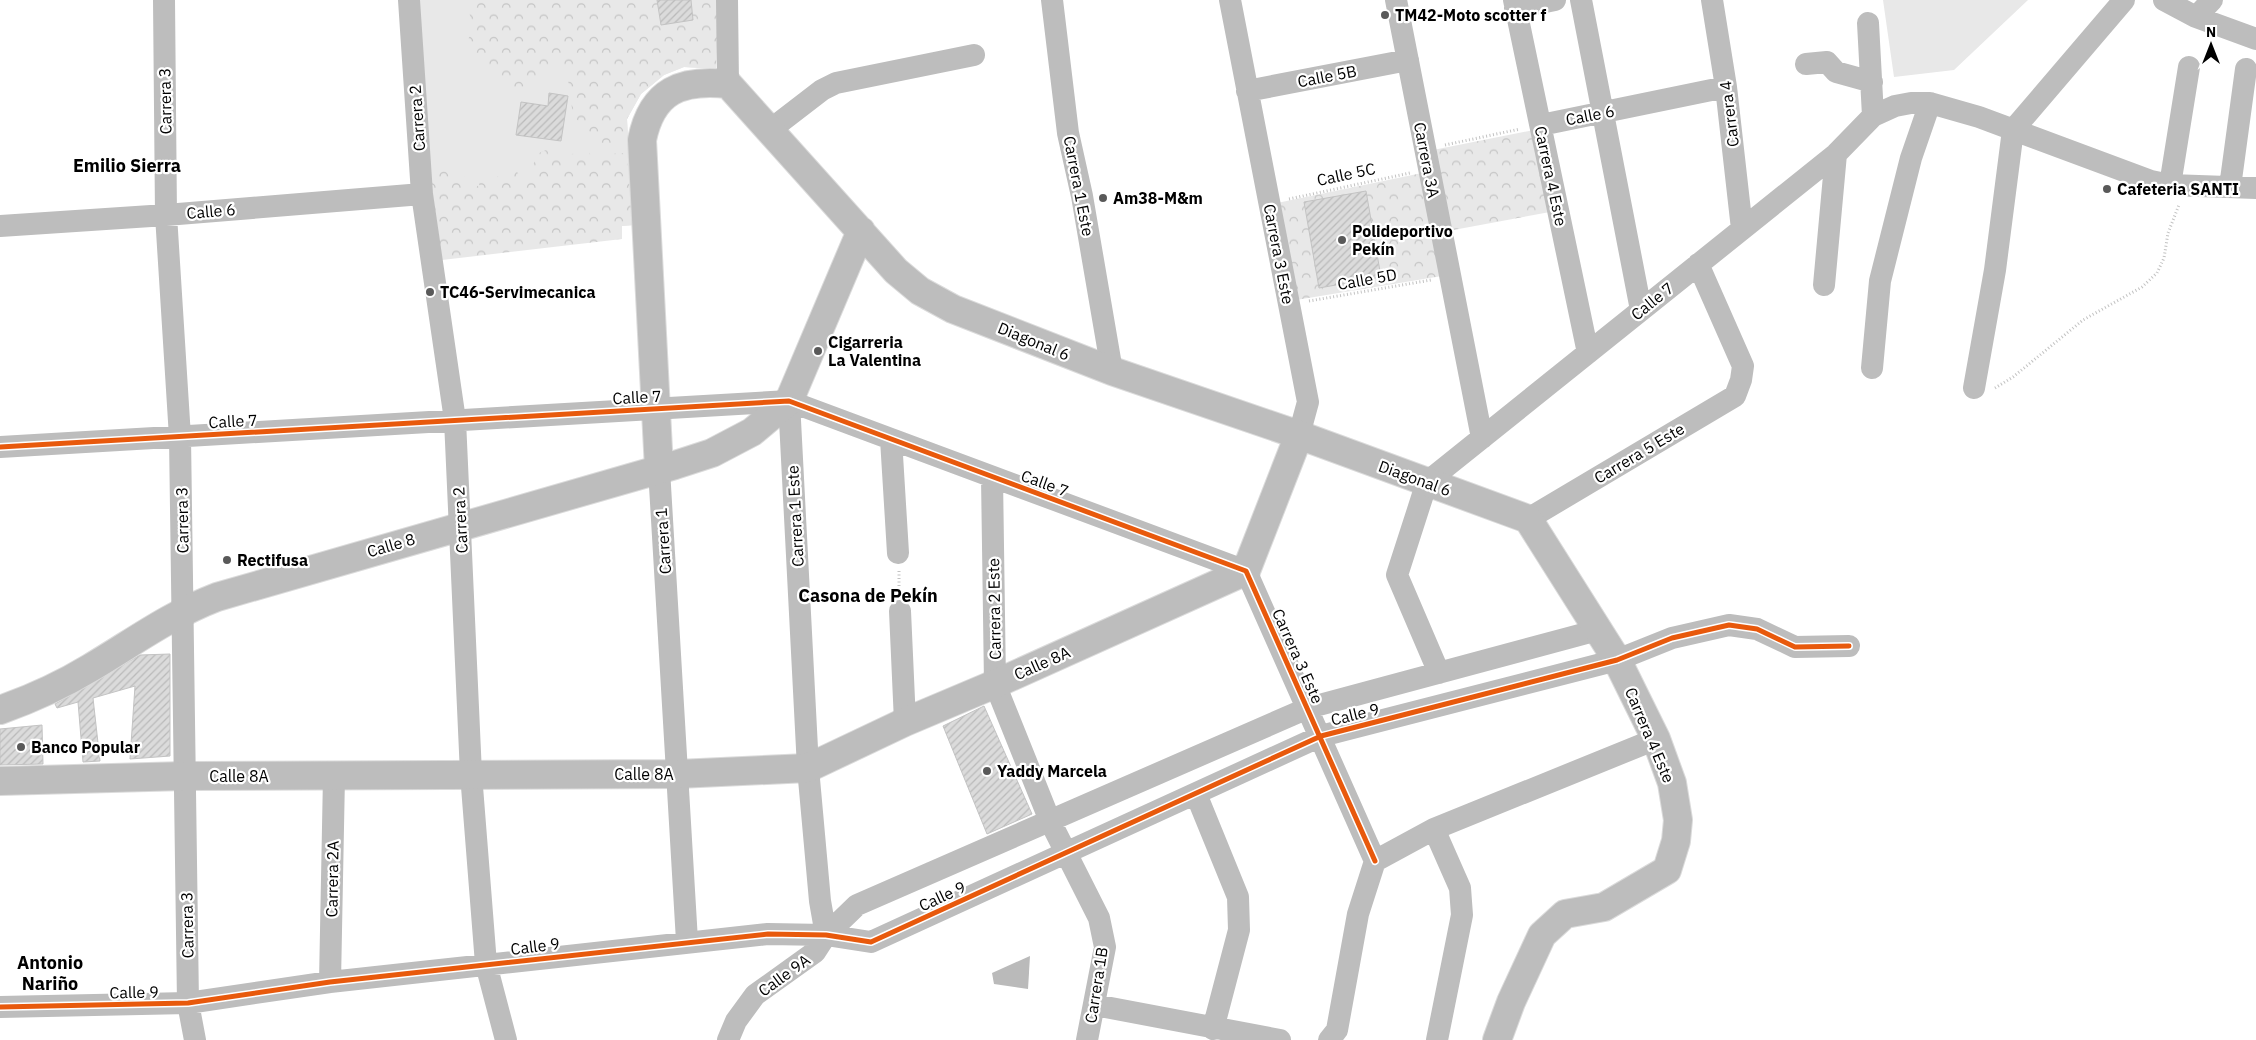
<svg xmlns="http://www.w3.org/2000/svg" width="2256" height="1040" font-family="'IBM Plex Sans',sans-serif">
<defs>
<pattern id="forest-crowns" width="20" height="18" patternUnits="userSpaceOnUse" patternTransform="scale(1.25)"><rect width="20" height="18" fill="#e8e8e8"/><path d="M2 6a3 3 0 1 1 6 0M12 15a3 3 0 1 1 6 0" fill="none" stroke="#c5c5c5"/></pattern>
<pattern id="building-hatch" width="6" height="6" patternUnits="userSpaceOnUse" patternTransform="scale(1.25)"><rect width="6" height="6" fill="#dbdbdb"/><path d="M-1 1l2-2M0 6l6-6M5 7l2-2" fill="none" stroke="#bababa"/></pattern>
</defs>
<rect width="100%" height="100%" fill="#fff"/>
<path fill="#e8e8e8" d="M419,0h299l-2,69 -32,-2 -20,8 -23,19 -14,25 7,106 -12,1v13l-191,-47z
M1883,0h145l-74,70 -60,7z"/>
<path fill="url(#forest-crowns)" d="M460,0h258l-2,69 -32,-2 -20,8 -23,19 -14,25 1,22 -20,8 -35,-33 -6,-44 -3,-8 -20,8 -19,20 -16,-3c-10,-14 -21,-32 -40,-32l-4,-11 8,-17 -5,-22z
M1534,130l16,82 -102,19 -15,-81z
M585,146l8,13 8,-1 3,-4 22,-1 8,72 -12,1v13l-180,21 -13,-91h24l26,18 1,-14 9,10 13,-10 13,-4 9,13 15,-29 7,-3 20,8z
M1422,173l20,103 -146,24 -19,-97z"/>
<path fill="#bababa" d="M1030,956l-2,33 -34,-5 -2,-11z"/>
<path fill="url(#building-hatch)" stroke="#c3c3c3" d="M657,0h34l2,20 -32,5z
M549,93l19,3 -7,45 -45,-6 5,-33 27,4z
M1366,191l15,86 -62,11 -15,-86z
M170,654v102l-40,3 5,-73 -42,12 7,63 -17,1 -5,-60 -21,6 -2,-4 85,-49z
M984,706l48,108 -45,20 -44,-108z
M42,725l1,39 -43,1v-36z"/>
<g fill="none" stroke-linecap="round" stroke-linejoin="round">
<defs>
<path id="major" d="M659,469l-17,-329c10,-50 40,-61 86,-56l168,187 24,20 33,18 159,62 187,64 229,84 89,141 39,79 16,44 6,37 -2,21 -9,29 -63,37 -39,7 -23,21 -31,67 -14,38
M0,710c31,-11 62,-25 90,-42 44,-26 78,-52 127,-71l458,-132 37,-12 40,-21 37,-31 72,-170
M0,781l185,-5 493,-2 130,-6 97,-46 90,-38 251,-113 53,-136"/>
</defs>
<use href="#major" stroke="#dbdbdb" stroke-width="30"/>
<path stroke="#c2c2c2" stroke-width="3" stroke-dasharray="1 2.5" stroke-linecap="butt" d="M1445,145l75,-16
M1289,199l121,-26
M1309,301l122,-21
M1995,388l18,-11 70,-57 59,-33 15,-14 7,-15 4,-25 11,-28
M899,571v22"/>
<path stroke="#bdbdbd" stroke-width="22" d="M164,0l2,215 14,222 8,566 7,37
M409,0l13,194 33,226 16,354 15,190 20,76
M727,0l1,84
M1052,0l16,133 14,63 30,175
M1230,0l78,402 -9,33
M1396,0l86,438
M1514,0l74,353
M1581,0l60,310
M1712,0l14,87 16,142
M2164,0l32,17 60,22
M1515,8l40,-8
M2196,17l16,-17
M1868,23l5,93
M1806,64l21,-2 9,10 36,10
M1247,91l161,-31
M1541,125l185,-38
M770,130l52,-40 14,-7 138,-28
M2170,185l19,-118
M2230,187l16,-118
M0,226l166,-11 256,-21
M1824,285l12,-131
M1872,368l8,-87 31,-123 19,-55
M1974,388l21,-118 18,-140 111,-130
M789,401l19,367 12,133 6,34
M891,439l7,114
M0,447l789,-46 457,170 129,290
M659,469l28,472
M992,477l3,207 55,137 49,97 6,29 -18,93
M1528,519l207,-123 6,-16 2,-14 -45,-102
M900,611l5,111
M1439,673l-42,-98 30,-93 409,-328 37,-38 22,-10 16,-3h19l49,14 172,64 19,4 86,3
M1196,794l42,103 1,33 -26,99
M1434,829l26,59 2,27 -25,125
M330,982l4,-206
M1095,1005l185,35
M0,1007l188,-4 142,-21 438,-48 58,1 45,7 450,-206 296,-76 55,-22 57,-13 28,4 38,18 54,-1
M728,1040l8,-19 19,-26 60,-43 11,-17 31,-30 451,-197 290,-78
M1329,1040l8,-10 21,-116 17,-53 59,-32 222,-90"/>
<use href="#major" stroke="#bdbdbd" stroke-width="28"/>
<defs>
<path id="cycleway" d="M0,447l789,-46 457,170 129,290
M0,1007l188,-4 142,-21 438,-48 58,1 45,7 450,-206 296,-76 55,-22 57,-13 28,4 38,18 54,-1"/>
</defs>
<use href="#cycleway" stroke="#fff" stroke-width="8"/>
<use href="#cycleway" stroke="#e8590c" stroke-width="5"/>
</g>
<g fill="#595959" stroke="#fff" stroke-width="2">
<circle cx="1385" cy="15" r="5"/>
<circle cx="2107" cy="189" r="5"/>
<circle cx="1103" cy="198" r="5"/>
<circle cx="1342" cy="240" r="5"/>
<circle cx="430" cy="292" r="5"/>
<circle cx="818" cy="351" r="5"/>
<circle cx="227" cy="560" r="5"/>
<circle cx="21" cy="747" r="5"/>
<circle cx="987" cy="771" r="5"/>
</g>
<g text-anchor="middle" stroke-width="4.5" stroke-linejoin="round" paint-order="stroke">
<g font-size="16" font-weight="bold" fill="#000" stroke="#fff" text-anchor="start">
<text x="1395" y="21">TM42-Moto scotter f</text>
<text x="2117" y="195">Cafeteria SANTI</text>
<text x="1113" y="204">Am38-M&amp;m</text>
<text x="1352" y="237">Polideportivo<tspan x="1352" dy="18">Pekín</tspan></text>
<text x="440" y="298">TC46-Servimecanica</text>
<text x="828" y="348">Cigarreria<tspan x="828" dy="18">La Valentina</tspan></text>
<text x="237" y="566">Rectifusa</text>
<text x="31" y="753">Banco Popular</text>
<text x="997" y="777">Yaddy Marcela</text>
</g>
<g font-size="16" fill="#000" stroke="#fff">
<text transform="translate(1327 76) rotate(-11)" y="6">Calle 5B</text>
<text transform="translate(165 101) rotate(-91)" y="6">Carrera 3</text>
<text transform="translate(1729 114) rotate(-97)" y="6">Carrera 4</text>
<text transform="translate(1590 115) rotate(-11)" y="6">Calle 6</text>
<text transform="translate(417 118) rotate(-94)" y="6">Carrera 2</text>
<text transform="translate(1427 160) rotate(79)" y="6">Carrera 3A</text>
<text transform="translate(1346 174) rotate(-12)" y="6">Calle 5C</text>
<text transform="translate(1551 176) rotate(78)" y="6">Carrera 4 Este</text>
<text transform="translate(1079 186) rotate(79)" y="6">Carrera 1 Este</text>
<text transform="translate(211 211) rotate(-5)" y="6">Calle 6</text>
<text transform="translate(1279 254) rotate(79)" y="6">Carrera 3 Este</text>
<text transform="translate(1367 279) rotate(-10)" y="6">Calle 5D</text>
<text transform="translate(1652 301) rotate(-39)" y="6">Calle 7</text>
<text transform="translate(1034 341) rotate(22)" y="6">Diagonal 6</text>
<text transform="translate(637 397) rotate(-3)" y="6">Calle 7</text>
<text transform="translate(233 421) rotate(-3)" y="6">Calle 7</text>
<text transform="translate(1639 453) rotate(-31)" y="6">Carrera 5 Este</text>
<text transform="translate(1415 478) rotate(20)" y="6">Diagonal 6</text>
<text transform="translate(1045 483) rotate(20)" y="6">Calle 7</text>
<text transform="translate(795 516) rotate(-93)" y="6">Carrera 1 Este</text>
<text transform="translate(182 520) rotate(-91)" y="6">Carrera 3</text>
<text transform="translate(460 520) rotate(-93)" y="6">Carrera 2</text>
<text transform="translate(663 541) rotate(-94)" y="6">Carrera 1</text>
<text transform="translate(391 545) rotate(-16)" y="6">Calle 8</text>
<text transform="translate(994 609) rotate(-91)" y="6">Carrera 2 Este</text>
<text transform="translate(1298 656) rotate(66)" y="6">Carrera 3 Este</text>
<text transform="translate(1042 663) rotate(-24)" y="6">Calle 8A</text>
<text transform="translate(1355 714) rotate(-14)" y="6">Calle 9</text>
<text transform="translate(1650 735) rotate(67)" y="6">Carrera 4 Este</text>
<text x="644" y="780">Calle 8A</text>
<text x="239" y="782">Calle 8A</text>
<text transform="translate(332 879) rotate(-89)" y="6">Carrera 2A</text>
<text transform="translate(942 896) rotate(-25)" y="6">Calle 9</text>
<text transform="translate(187 925) rotate(-91)" y="6">Carrera 3</text>
<text transform="translate(535 946) rotate(-7)" y="6">Calle 9</text>
<text transform="translate(784 975) rotate(-36)" y="6">Calle 9A</text>
<text transform="translate(1096 985) rotate(-81)" y="6">Carrera 1B</text>
<text transform="translate(134 992) rotate(-1)" y="6">Calle 9</text>
</g>
<g font-size="18" font-weight="bold" fill="#000" stroke="#fff">
<text x="127" y="172">Emilio Sierra</text>
<text x="868" y="602">Casona de Pekín</text>
<text x="50" y="969">Antonio<tspan x="50" dy="21">Nariño</tspan></text>
</g>
</g>
<g transform="translate(2211 45)" stroke="#ffffff" stroke-width="4" paint-order="stroke">
<path d="M0-4L9 19L0 12L-9 19Z" fill="#000000"/>
<text y="-8" font-size="14" font-weight="bold" text-anchor="middle" fill="#000000">N</text>
</g>
</svg>
